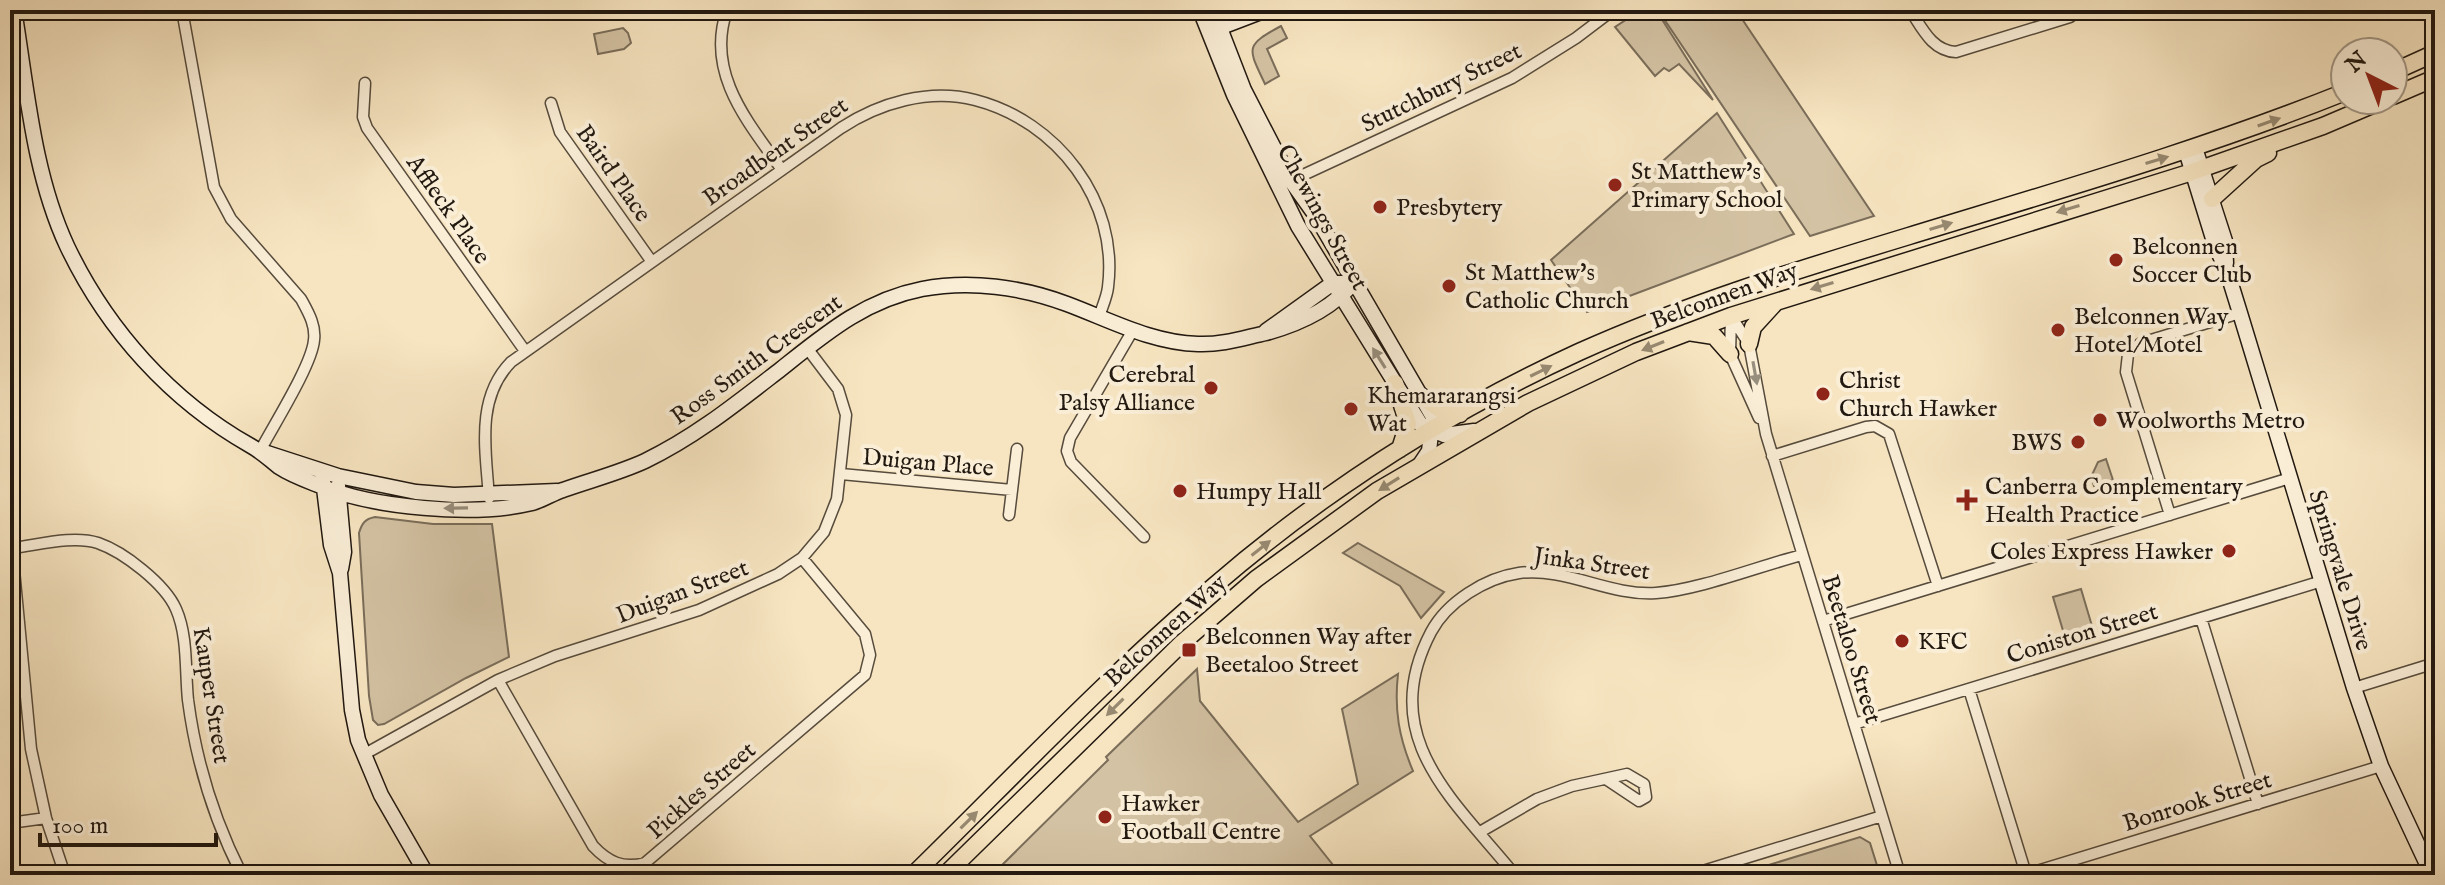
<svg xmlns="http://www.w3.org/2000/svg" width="2445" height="885" font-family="'IM FELL English',serif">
<rect width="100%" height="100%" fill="#f7e5c1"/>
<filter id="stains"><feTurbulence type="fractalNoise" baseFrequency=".0025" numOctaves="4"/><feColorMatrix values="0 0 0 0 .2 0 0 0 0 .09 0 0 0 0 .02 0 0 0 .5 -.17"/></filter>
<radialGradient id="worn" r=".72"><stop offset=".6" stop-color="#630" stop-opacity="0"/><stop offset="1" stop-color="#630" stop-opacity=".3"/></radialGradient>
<path fill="#d3c2a3" stroke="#7a6d5a" stroke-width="2" d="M1641,10h15l57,90 -34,-36 -10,7 -5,-3 -9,8 -40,-49z
M1658,10h78l138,206 -64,20z
M1281,26l6,12 -20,11 12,27 -14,8c-17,-36 -21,-38 16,-58z
M623,28l5,5 3,10 -7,6 -26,5 -4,-20z
M1717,113l77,121 -207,78 -36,-52z
M2106,459l7,21 -19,6 -3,-9 7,-15z
M375,517l58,7h59l17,133 -43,21 -82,46 -6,1 -5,-5 -4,-24 -10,-163c3,-10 6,-14 16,-16z
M1358,543l86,49 -23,26 -21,-32 -57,-33z
M2081,589l14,47 -28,8 -14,-47z
M1197,669l3,32 98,121 60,-38 -16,-75 56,-35c-4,36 1,64 15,97l-103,65 31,39h-349l116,-115 -2,-3z
M1860,837l10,6 10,32h-144z"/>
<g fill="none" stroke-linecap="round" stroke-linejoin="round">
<defs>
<path id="street" d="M182,10l32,177 17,32 70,80c7,13 15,26 13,41 -2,25 -41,86 -54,111
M727,10c-22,63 21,112 55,160
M1910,10c12,18 22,41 46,42l114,-35 8,-7
M365,83l-2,34 4,11 158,223
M10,86l16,-5
M551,103l9,29 92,130
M1288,182l224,-104 64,-40 37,-28
M1731,316l18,28 17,90 134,441
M1731,316l-1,38 29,64
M1133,330l-63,108 -3,13 4,11 73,75
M1772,456l94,-29 9,-1 14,8 49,152
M841,474l171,16
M489,498c-3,-47 -14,-99 22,-136l330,-234c38,-25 88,-40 134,-28 82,21 144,101 133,187 -1,10 -6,20 -9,30
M1009,515l8,-66
M2170,515l-44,-143 2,-18 13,-11 99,-30
M10,528l21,221 15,69 19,57
M13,548c25,-3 60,-13 85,-5 26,9 67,41 78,66 12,27 9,62 12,91 8,61 26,120 54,175
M2201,618l57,186
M1823,621l467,-143
M10,678l14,-1
M498,680l95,166c15,16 30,23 52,17l220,-188 5,-20 -5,-21 -63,-76
M2354,688l81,-25
M1969,689l57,185
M1854,724l468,-143
M363,755l135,-75 57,-24 144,-46 79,-36 24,-16 22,-26 13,-33 9,-84 -8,-26 -31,-41
M10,823l36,-5
M1480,832l57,-33 35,-13 55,-12 17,10 2,13 -7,4 -33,-22
M1515,875c-62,-76 -139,-138 -84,-243 16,-30 54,-54 88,-59 48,-6 89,23 137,20 43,-3 103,-27 146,-38
M1690,875l192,-59
M2024,875l357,-109"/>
<path id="secondary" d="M14,10c13,78 19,163 53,236 40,84 104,155 184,200 11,6 19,14 28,21 12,8 26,13 39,18 55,23 156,32 214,18 11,-3 21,-10 31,-13 28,-10 56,-17 82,-29 50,-24 92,-58 136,-92 44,-35 84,-69 141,-80 48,-9 100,-2 145,15 43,16 85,39 131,40 24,1 45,-6 68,-11 33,-9 66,-24 88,-51
M1200,10l34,85 64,131 123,199 23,10 30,-4
M1213,10l31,80 47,91 25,35 117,201 -4,34 -10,15
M1211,31l55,-21
M2195,148l30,93 1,22
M2186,151l29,94 12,26 13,42 114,375 27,78 51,109
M1266,331l67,-48h9
M264,452l74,24 78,16 38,3 103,-4
M322,472l9,73 9,28 12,137 6,30 23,55 46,80
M338,486l6,66 -3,17"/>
<path id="primary" d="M2393,72l42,-19
M2393,96l42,-18
M2212,199l44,-40 12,-6
M1688,332l26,4 16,18
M1749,344l4,-17 22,-24
M1395,383l13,41 -8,25
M1421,396l20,14 19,4
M913,875c99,-97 195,-199 301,-289 109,-94 234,-174 365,-234 107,-48 218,-82 330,-116 147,-45 294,-87 436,-144
M945,875l237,-232 74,-64 121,-88 151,-88 108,-51 95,-36 461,-144 131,-46 61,-26"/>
</defs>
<use href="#street" stroke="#564b3c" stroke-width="13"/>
<use href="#secondary" stroke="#211810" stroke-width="17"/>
<use href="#primary" stroke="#211810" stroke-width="19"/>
<use href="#street" stroke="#faeed7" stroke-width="10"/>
<use href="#secondary" stroke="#faeed7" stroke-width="14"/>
<use href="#primary" stroke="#f7e5c1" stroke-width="16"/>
</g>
<defs><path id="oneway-solid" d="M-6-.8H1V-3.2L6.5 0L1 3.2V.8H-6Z" transform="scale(2)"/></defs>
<g fill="#978971">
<use href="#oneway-solid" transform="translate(2269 122) rotate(-19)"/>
<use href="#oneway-solid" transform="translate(2157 160) rotate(-17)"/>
<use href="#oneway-solid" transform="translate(2068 209) rotate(163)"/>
<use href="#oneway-solid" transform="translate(1941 226) rotate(-17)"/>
<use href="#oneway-solid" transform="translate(1822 286) rotate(163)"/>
<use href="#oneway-solid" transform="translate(1653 346) rotate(158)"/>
<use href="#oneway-solid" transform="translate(1541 371) rotate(-26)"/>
<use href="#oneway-solid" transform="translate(1389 484) rotate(148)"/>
<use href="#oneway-solid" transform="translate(1261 548) rotate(-38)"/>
<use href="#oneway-solid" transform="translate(1115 707) rotate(135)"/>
<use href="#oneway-solid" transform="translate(969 820) rotate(-45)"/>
</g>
<g fill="#988e7d">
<use href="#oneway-solid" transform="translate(1379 358) rotate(-122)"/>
<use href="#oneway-solid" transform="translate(1755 373) rotate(80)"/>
<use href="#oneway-solid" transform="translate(456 508) rotate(179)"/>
</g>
<g fill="#8f2418" stroke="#faeed7" stroke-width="3">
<circle cx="1615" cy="185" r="8"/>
<circle cx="1380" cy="207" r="8"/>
<circle cx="2116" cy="260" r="8"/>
<circle cx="1449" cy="286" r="8"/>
<circle cx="2058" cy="330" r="8"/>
<circle cx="1211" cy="388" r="8"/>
<circle cx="1823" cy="394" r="8"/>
<circle cx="1351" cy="409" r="8"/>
<circle cx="2100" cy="420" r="8"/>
<circle cx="2078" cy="442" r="8"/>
<circle cx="1180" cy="491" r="8"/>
<path d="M1963 488h8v8h8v8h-8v8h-8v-8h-8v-8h8z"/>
<circle cx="2229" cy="551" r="8"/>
<circle cx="1902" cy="641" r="8"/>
<rect x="1181" y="642" width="16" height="16" rx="4"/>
<circle cx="1105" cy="817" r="8"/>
</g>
<g text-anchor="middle" stroke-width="8" stroke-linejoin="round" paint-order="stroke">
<g font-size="24" fill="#211810" stroke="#faeed7">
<text transform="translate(1441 87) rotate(-26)" y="8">Stutchbury Street</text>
<text transform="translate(775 151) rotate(-35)" y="8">Broadbent Street</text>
<text transform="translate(614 173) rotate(55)" y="8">Baird Place</text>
<text transform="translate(449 209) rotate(55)" y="8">Affleck Place</text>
<text transform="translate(1323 217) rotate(61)" y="8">Chewings Street</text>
<text transform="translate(1724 295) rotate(-20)" y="8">Belconnen Way</text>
<text transform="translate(756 359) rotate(-36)" y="8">Ross Smith Crescent</text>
<text transform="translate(928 462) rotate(5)" y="8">Duigan Place</text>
<text transform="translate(1592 563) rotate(8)" y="8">Jinka Street</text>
<text transform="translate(2341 570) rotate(73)" y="8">Springvale Drive</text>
<text transform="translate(682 591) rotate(-21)" y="8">Duigan Street</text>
<text transform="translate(1165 630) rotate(-42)" y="8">Belconnen Way</text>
<text transform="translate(2082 633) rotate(-17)" y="8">Coniston Street</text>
<text transform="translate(1852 649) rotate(73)" y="8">Beetaloo Street</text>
<text transform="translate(212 695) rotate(81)" y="8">Kauper Street</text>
<text transform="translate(701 790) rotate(-41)" y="8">Pickles Street</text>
<text transform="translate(2197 801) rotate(-17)" y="8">Bonrook Street</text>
</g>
<g font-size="24" fill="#211810" stroke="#faeed7" text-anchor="start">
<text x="1631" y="179">St Matthew's<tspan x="1631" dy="28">Primary School</tspan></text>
<text x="1396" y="215">Presbytery</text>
<text x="2132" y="254">Belconnen<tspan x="2132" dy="28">Soccer Club</tspan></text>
<text x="1465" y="280">St Matthew's<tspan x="1465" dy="28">Catholic Church</tspan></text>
<text x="2074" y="324">Belconnen Way<tspan x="2074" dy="28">Hotel/Motel</tspan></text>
<text x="1195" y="382" text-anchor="end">Cerebral<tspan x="1195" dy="28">Palsy Alliance</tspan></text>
<text x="1839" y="388">Christ<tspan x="1839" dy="28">Church Hawker</tspan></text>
<text x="1367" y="403">Khemararangsi<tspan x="1367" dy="28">Wat</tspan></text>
<text x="2116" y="428">Woolworths Metro</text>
<text x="2062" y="450" text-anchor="end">BWS</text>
<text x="1985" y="494">Canberra Complementary<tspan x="1985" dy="28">Health Practice</tspan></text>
<text x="1196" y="499">Humpy Hall</text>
<text x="2213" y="559" text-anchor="end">Coles Express Hawker</text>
<text x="1205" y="644">Belconnen Way after<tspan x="1205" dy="28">Beetaloo Street</tspan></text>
<text x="1918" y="649">KFC</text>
<text x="1121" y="811">Hawker<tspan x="1121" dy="28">Football Centre</tspan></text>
</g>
</g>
<rect width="2445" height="885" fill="none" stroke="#f7e5c1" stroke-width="40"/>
<rect x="12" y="12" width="2421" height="861" fill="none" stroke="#211810" stroke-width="4"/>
<rect x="20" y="20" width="2405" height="845" fill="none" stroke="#211810" stroke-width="2"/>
<g transform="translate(2369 76) rotate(318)"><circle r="38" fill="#faeed7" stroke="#a39887" stroke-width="2"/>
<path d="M0-6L14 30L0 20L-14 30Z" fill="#8f2418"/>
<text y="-12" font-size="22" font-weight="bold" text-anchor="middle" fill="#211810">N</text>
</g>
<path d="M40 833v12h176v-12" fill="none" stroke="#211810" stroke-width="4"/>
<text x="52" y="833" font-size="24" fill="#211810" stroke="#faeed7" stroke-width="6" paint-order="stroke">100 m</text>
<rect width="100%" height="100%" filter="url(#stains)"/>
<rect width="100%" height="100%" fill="url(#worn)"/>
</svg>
